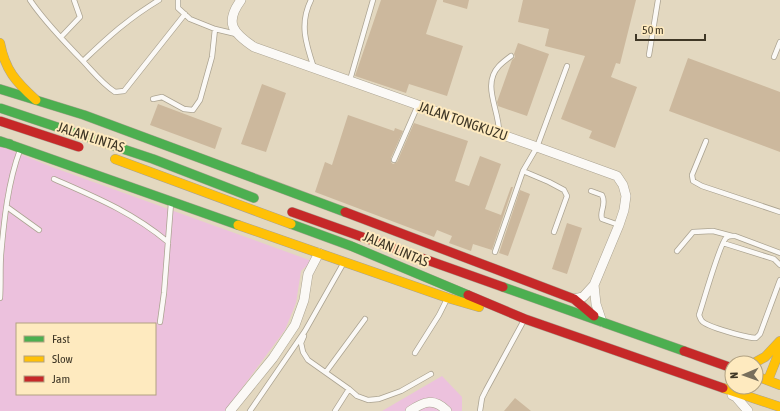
<svg xmlns="http://www.w3.org/2000/svg" width="780" height="411" font-family="'Asap Condensed',sans-serif">
<rect width="100%" height="100%" fill="#e3d8c0"/>
<path fill="#ecc1dd" fill-rule="evenodd" d="M0,146l52,21 260,94 -11,10 -5,32 -11,27 -60,81h-225zM17,324h138v70h-138z
M442,376l20,21v14h-80z"/>
<path fill="#ccb89d" d="M381,0h56l-11,34 37,12 -16,50 -38,-12 -3,9 -51,-17z
M443,0h26l-2,9 -24,-7z
M523,0h113l-16,64 -4,-1 -5,14 26,10 -22,61 -26,-10 3,-7 -31,-12 24,-63 -40,-10 4,-17 -31,-7z
M518,43l31,11 -22,62 -29,-10 -1,-4 15,-42 3,-3 -1,-3z
M688,58l92,34v60l-111,-41z
M262,84l24,9 -20,59 -25,-8z
M158,104l64,24 -7,21 -65,-24z
M348,115l46,16 1,-3 8,3 -12,27v4l2,2 4,-2 17,-39 54,18 -13,40 14,5 11,-30 21,8 -16,45 16,6 10,-28h2l-21,63 -19,-6 -2,7 -22,-8 3,-7 -15,-6 -3,7 -119,-45 10,-30 7,3z
M520,190l10,4 -22,62 -9,-3z
M567,223l15,5 -15,46 -15,-5z
M515,398l16,13h-27z"/>
<g fill="none" stroke-linecap="round" stroke-linejoin="round">
<defs>
<path id="lane" d="M30,0c14,21 32,39 49,57 12,12 22,26 36,35l9,-1 61,-77
M178,0v8l12,11 25,10 21,5
M311,0c-12,24 -5,44 3,68
M61,37l19,-20 -6,-17
M649,55l9,-55
M774,57l6,-15
M83,61c25,-24 46,-43 76,-61
M350,80l23,-80
M153,99l9,-2 22,12 9,1 7,-10 12,-43 3,-28
M499,133c1,-22 -18,-48 0,-67 3,-3 8,-7 12,-10
M706,141l-14,34 1,6 9,5 78,26
M394,160l24,-55
M523,171l26,11 15,8 3,6 -13,36
M54,179c41,18 78,33 114,63
M591,191l11,4c5,10 -3,16 0,24l17,6
M7,207l32,23
M723,243l51,16 6,6
M677,251l16,-19 20,-1 19,5
M495,252l28,-81 14,-24 30,-81
M780,253l-45,-17c-3,0 -6,-1 -9,2 -6,5 -23,65 -27,77 1,2 1,4 3,6 5,6 46,17 54,17l4,-4 20,-54
M0,298c1,-14 0,-29 1,-43 3,-35 7,-73 19,-105
M160,322l4,-29 7,-90
M304,336l-3,7 2,9 5,8 41,29 8,7 11,4 11,-1 22,-8 30,-17
M415,353l24,-38 8,-16
M326,372l39,-53
M250,411l55,-80 38,-67
M335,411l14,-22
M480,411l2,-13 4,-8 37,-68"/>
<path id="street" d="M241,0c-17,23 -8,33 13,47l283,100 80,29 6,9 3,11 -2,14 -5,15 -25,60 -11,12 -9,2
M594,285l2,19 6,18
M732,395l4,2 12,14
M230,411l43,-53 22,-33 9,-25 4,-26 11,-21
M410,411c14,-10 24,-13 37,0"/>
<path id="fast" d="M0,89l84,26 261,97
M0,141l238,84
M0,142l10,2
M120,148l33,11 101,39
M291,224l60,22 117,49
M503,287l181,64"/>
<path id="slow" d="M0,43c5,27 16,39 36,57
M115,159l176,65
M238,225l210,73 31,9
M754,363l11,-6 15,-16
M756,376l24,9
M768,380l12,-30
M723,388l57,19"/>
<path id="jam" d="M292,212l211,75
M345,212l229,87 20,17
M468,295l57,24 198,69
M684,351l48,17"/>
</defs>
<use href="#lane" stroke="#aba391" stroke-width="6"/>
<use href="#street" stroke="#aba391" stroke-width="10"/>
<use href="#fast" stroke="#aba391" stroke-width="10"/>
<use href="#slow" stroke="#aba391" stroke-width="10"/>
<use href="#jam" stroke="#aba391" stroke-width="10"/>
<use href="#lane" stroke="#fbf9f6" stroke-width="4.5"/>
<use href="#street" stroke="#fbf9f6" stroke-width="9"/>
<use href="#fast" stroke="#4caf50" stroke-width="9"/>
<use href="#slow" stroke="#ffc107" stroke-width="9"/>
<use href="#jam" stroke="#c62828" stroke-width="9"/>
<defs>
<path id="fast-bridge" d="M0,108l120,40"/>
<path id="jam-bridge" d="M0,121l79,26"/>
</defs>
<use href="#fast-bridge" stroke="#aba391" stroke-width="10" stroke-linecap="butt"/>
<use href="#jam-bridge" stroke="#aba391" stroke-width="10" stroke-linecap="butt"/>
<use href="#fast-bridge" stroke="#4caf50" stroke-width="9"/>
<use href="#jam-bridge" stroke="#c62828" stroke-width="9"/>
</g>
<g text-anchor="middle" stroke-width="4" stroke-linejoin="round" paint-order="stroke">
<g font-size="14" fill="#3f3726" stroke="#feeabf">
<text transform="translate(463 121) rotate(19)" y="5">JALAN TONGKUZU</text>
<text transform="translate(91 137) rotate(18)" y="5">JALAN LINTAS</text>
<text transform="translate(396 249) rotate(23)" y="5">JALAN LINTAS</text>
</g>
</g>
<rect x="16" y="323" width="140" height="72" fill="#feeabf" stroke="#b2a282"/>
<rect x="24" y="336" width="20" height="6" fill="#4caf50" stroke="#b2a282"/>
<text x="52" y="343" font-size="12" fill="#3f3726">Fast</text>
<rect x="24" y="356" width="20" height="6" fill="#ffc107" stroke="#b2a282"/>
<text x="52" y="363" font-size="12" fill="#3f3726">Slow</text>
<rect x="24" y="376" width="20" height="6" fill="#c62828" stroke="#b2a282"/>
<text x="52" y="383" font-size="12" fill="#3f3726">Jam</text>
<g transform="translate(744 375) rotate(268)"><circle r="19" fill="#feeabf" stroke="#b2a282"/>
<path d="M0-3L7 15L0 10L-7 15Z" fill="#786f5c"/>
<text y="-6" font-size="11" font-weight="bold" text-anchor="middle" fill="#3f3726">N</text>
</g>
<path d="M636 34v6h69v-6" fill="none" stroke="#3f3726" stroke-width="2"/>
<text x="642" y="34" font-size="12" fill="#3f3726" stroke="#feeabf" stroke-width="3" paint-order="stroke">50 m</text>
</svg>
